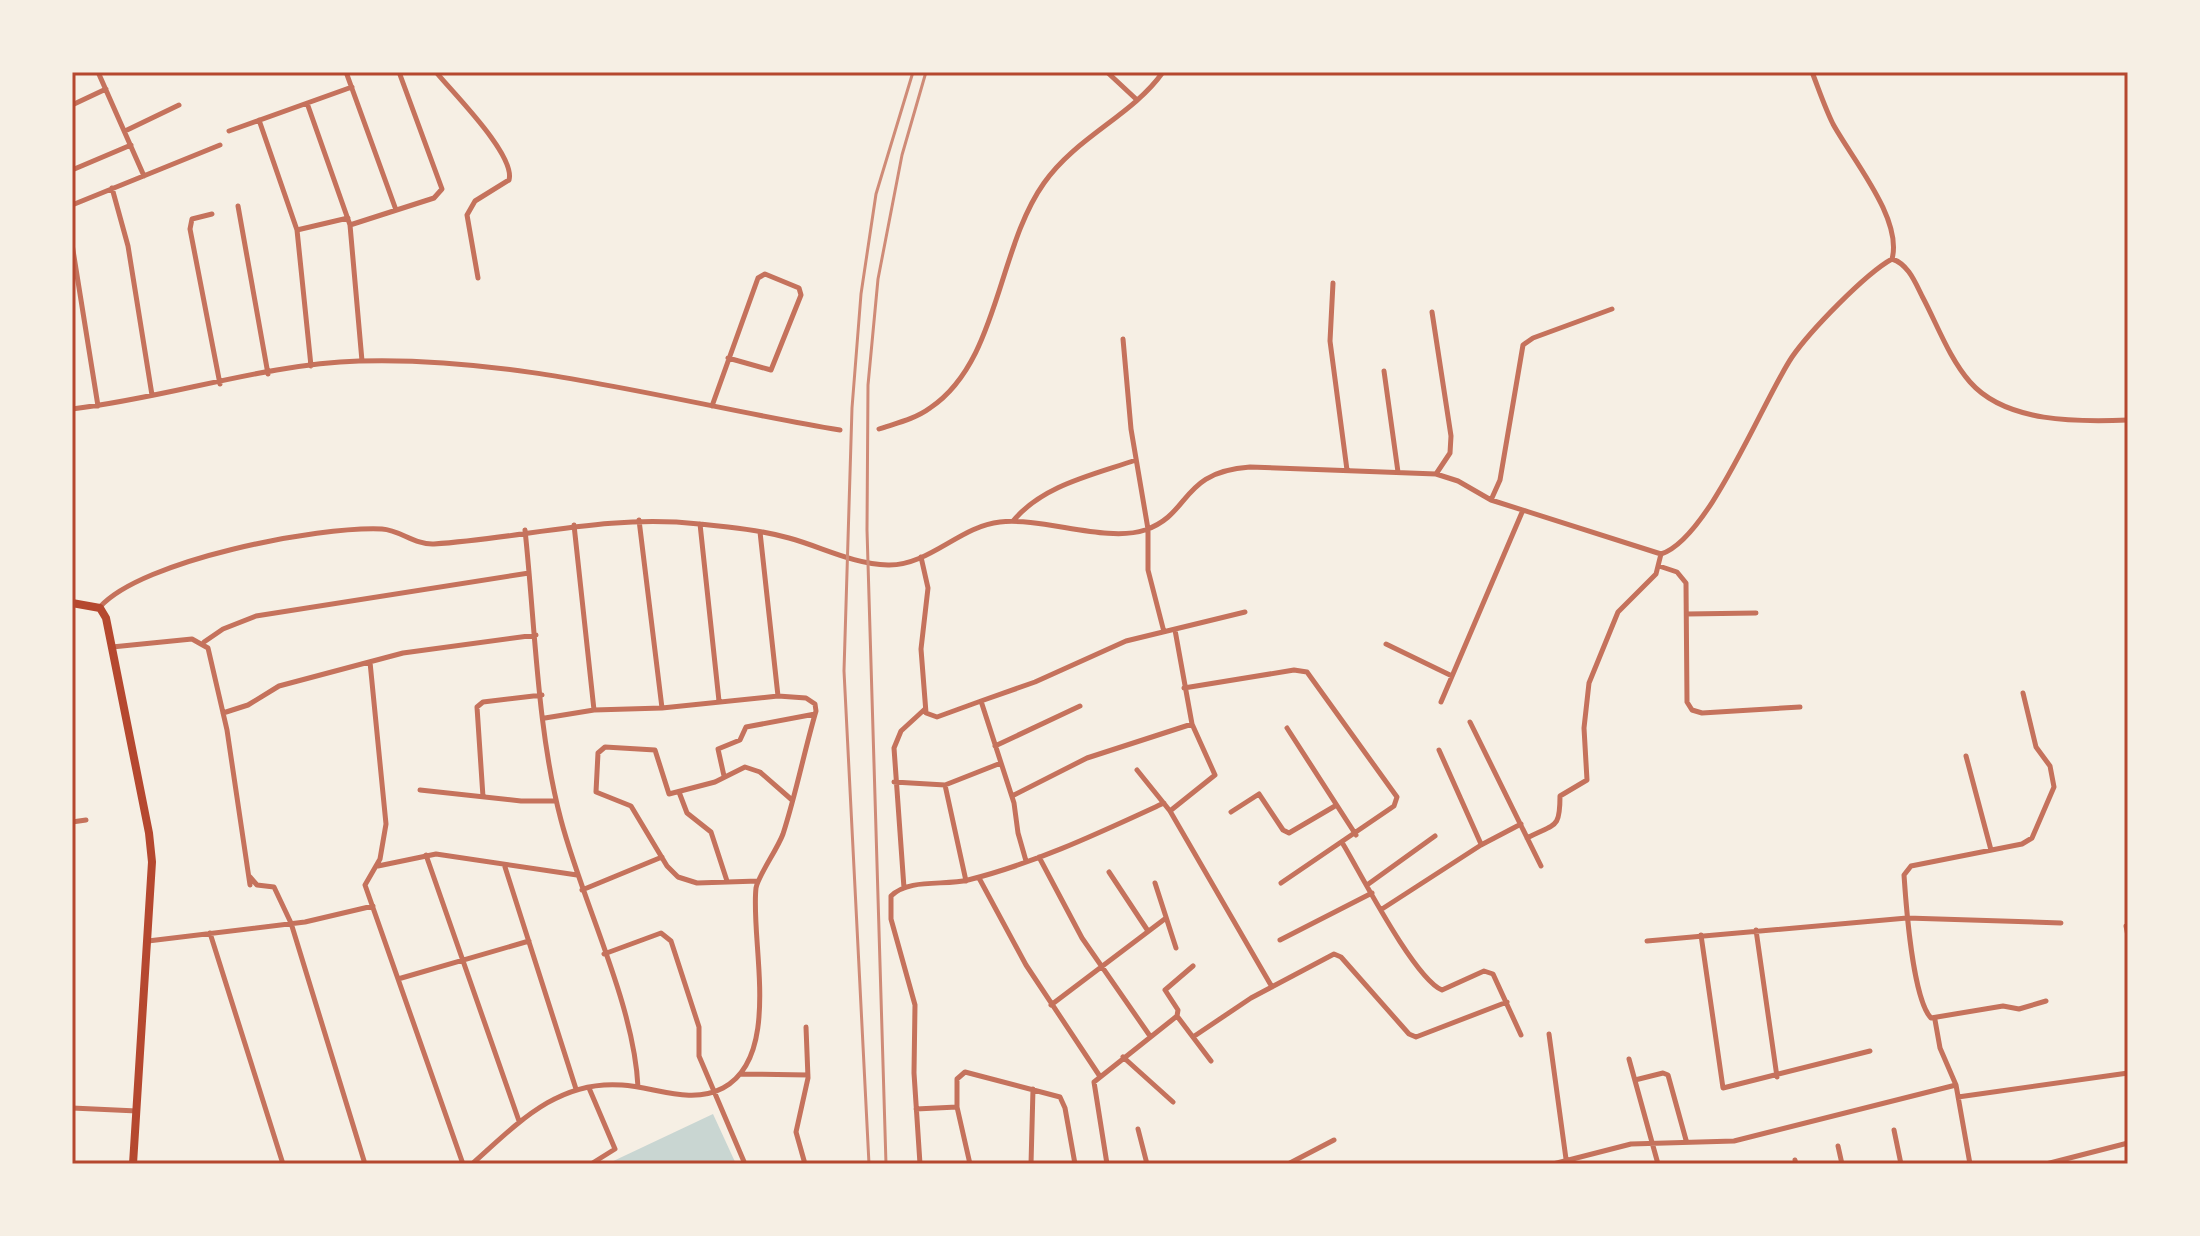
<svg xmlns="http://www.w3.org/2000/svg" width="2200" height="1236" font-family="Karla,sans-serif">
<rect width="100%" height="100%" fill="#f6efe4"/>
<path fill="#c9d6d2" d="M713,1114l23,50h-129z"/>
<g fill="none" stroke-linecap="round" stroke-linejoin="round">
<path stroke="#c5725c" stroke-width="5" d="M98,72l46,104
M346,72l50,138
M436,72c16,20 80,83 73,108l-34,21 -8,14 11,63
M1107,72l29,27
M1812,72c7,18 13,36 21,52 19,35 70,95 59,135
M307,103l43,122 12,136
M72,105l34,-16
M259,120l38,110 14,136
M125,131l54,-26
M229,131l123,-44
M72,170l59,-25
M112,188l16,58 24,149
M72,205l148,-60
M238,206l30,168
M212,214l-20,5 -2,10 30,155
M350,225l84,-27 8,-9 -43,-117
M297,230l51,-12
M72,244l26,162
M1333,283l-3,58 17,129
M1432,312l19,124 -1,17 -14,21
M1123,339l8,90 17,100v41l16,62
M1384,371l14,101
M712,406l46,-128 7,-4 34,14 2,7 -30,75 -43,-12
M72,409c96,-11 191,-45 287,-48 162,-5 322,43 481,69
M879,429c18,-6 36,-10 51,-21 69,-46 67,-159 114,-225 33,-47 88,-67 119,-111
M1491,500l9,-20 23,-135 10,-7 79,-29
M639,520l23,188
M1013,521c30,-36 80,-46 123,-61
M700,524l19,177
M574,525l20,185
M525,530c10,93 12,200 36,290 22,84 73,183 77,267
M760,532l18,164
M921,557l7,31 -7,61 5,64 11,4 44,-16 33,102 4,30 8,28
M1659,566l18,6 9,11 1,119 5,8 10,3 98,-6
M100,607c42,-47 218,-81 282,-78 18,1 33,16 52,15 91,-6 172,-30 265,-20 30,3 62,6 90,14 33,9 64,26 99,27 41,1 72,-39 112,-43 42,-5 107,21 145,8 47,-16 34,-58 105,-63l186,7 22,7 33,19 170,54c48,-15 102,-154 131,-197 18,-26 73,-83 100,-98 16,5 23,23 30,37 15,28 27,62 48,86 36,41 108,40 158,38
M1687,614l69,-1
M204,642l19,-13 33,-13 273,-43
M1386,644l66,32
M112,647l80,-8 16,9 19,82 23,155
M370,662l16,162 -6,35 -15,26 98,279
M1184,688l110,-18 13,2 90,125 -3,9 -113,77
M2023,693l13,54 14,19 4,21 -22,51 -10,6 -111,22 -7,9c2,30 9,124 27,143l72,-12 16,3 27,-8
M981,701l54,-19 91,-41 119,-29
M1441,702l82,-192
M223,713l25,-8 31,-19 124,-33 133,-18
M1470,722l71,144
M1287,728l69,107
M995,746l85,-40
M1439,750l42,94
M1966,756l25,94
M1137,770l33,41 102,176
M724,776l-6,-27 22,-9 6,-13 69,-13
M894,782l51,3 56,-22
M945,785l21,96
M420,790l101,11h35
M679,792l8,21 24,19 16,49
M1012,796l75,-38 105,-34
M483,797l-6,-90 6,-5 59,-7
M1170,811l45,-36 -23,-51 -17,-94
M1231,812l28,-18 24,36 6,3 46,-27
M72,822l14,-2
M1527,838c29,-15 33,-9 33,-42l27,-16 -3,-52 5,-45 29,-71 38,-38 5,-20
M1343,844c18,30 71,134 99,146l42,-19 9,3 28,61
M426,855l93,266
M1039,857l43,81 68,98
M378,866l58,-12 141,21
M505,867l71,222
M1109,872l39,59
M250,877l7,8 17,2 17,36 74,241
M979,878l47,87 73,110
M758,881l-61,2 -19,-6 -11,-11 -36,-60 -35,-14 2,-39 7,-6 50,3 14,44 46,-12 30,-15 15,5 32,28
M1155,883l21,65
M1367,885l68,-49
M904,888l-10,-140 7,-17 24,-22
M582,890l80,-33
M1382,909l99,-64 40,-21
M2126,926l2,10
M1756,930l21,147
M210,933l73,231
M1701,935l22,153 147,-37
M1280,940l92,-47
M148,941l157,-19 68,-16
M1647,941l260,-23 154,5
M604,954l57,-21 10,8 28,86v29l46,108
M398,979l131,-38
M1051,1005l115,-87
M1177,1016l34,45
M1935,1020l5,28 16,37 14,79
M1549,1034l17,125
M1193,1037l58,-39 83,-44 7,3 68,77 7,3 91,-35
M1123,1057l50,45
M1629,1059l29,105
M741,1074l67,1
M1635,1080l28,-7 5,2 18,65
M589,1088l26,61 -24,15
M1958,1097l170,-24
M72,1108l65,3
M916,1109l41,-2
M1138,1129l9,35
M1894,1130l7,34
M1838,1146l4,18
M1795,1160l1,4
M472,1164c45,-40 85,-84 150,-79 33,2 69,20 101,3 60,-32 27,-147 33,-200 2,-12 21,-38 27,-54 13,-40 21,-82 33,-123l-1,-7 -9,-6 -28,-2 -116,12 -68,2 -49,8
M805,1164l-9,-32 12,-54 -2,-51
M920,1164l-6,-91 1,-68 -24,-86v-23c18,-18 54,-10 77,-16 68,-17 133,-48 196,-77
M970,1164l-13,-57v-28l8,-7 95,25 5,11 10,56
M1031,1164l2,-75
M1107,1164l-13,-82 83,-66 1,-6 -13,-20 28,-24
M1288,1164l46,-24
M1553,1164l78,-20 103,-3 222,-56
M2046,1164l82,-21"/>
<path stroke="#b5482f" stroke-width="8" d="M72,603l28,5 6,10 43,215 3,29 -19,302"/>
<path stroke="#cf8b77" stroke-width="3" d="M869,1164l-25,-493 8,-263 9,-114 15,-100 37,-122
M886,1164l-19,-634 1,-145 10,-106 24,-124 24,-83"/>
</g>
<rect width="2200" height="1236" fill="none" stroke="#f6efe4" stroke-width="148"/>
<rect x="74" y="74" width="2052" height="1088" fill="none" stroke="#b5482f" stroke-width="3"/>
</svg>
